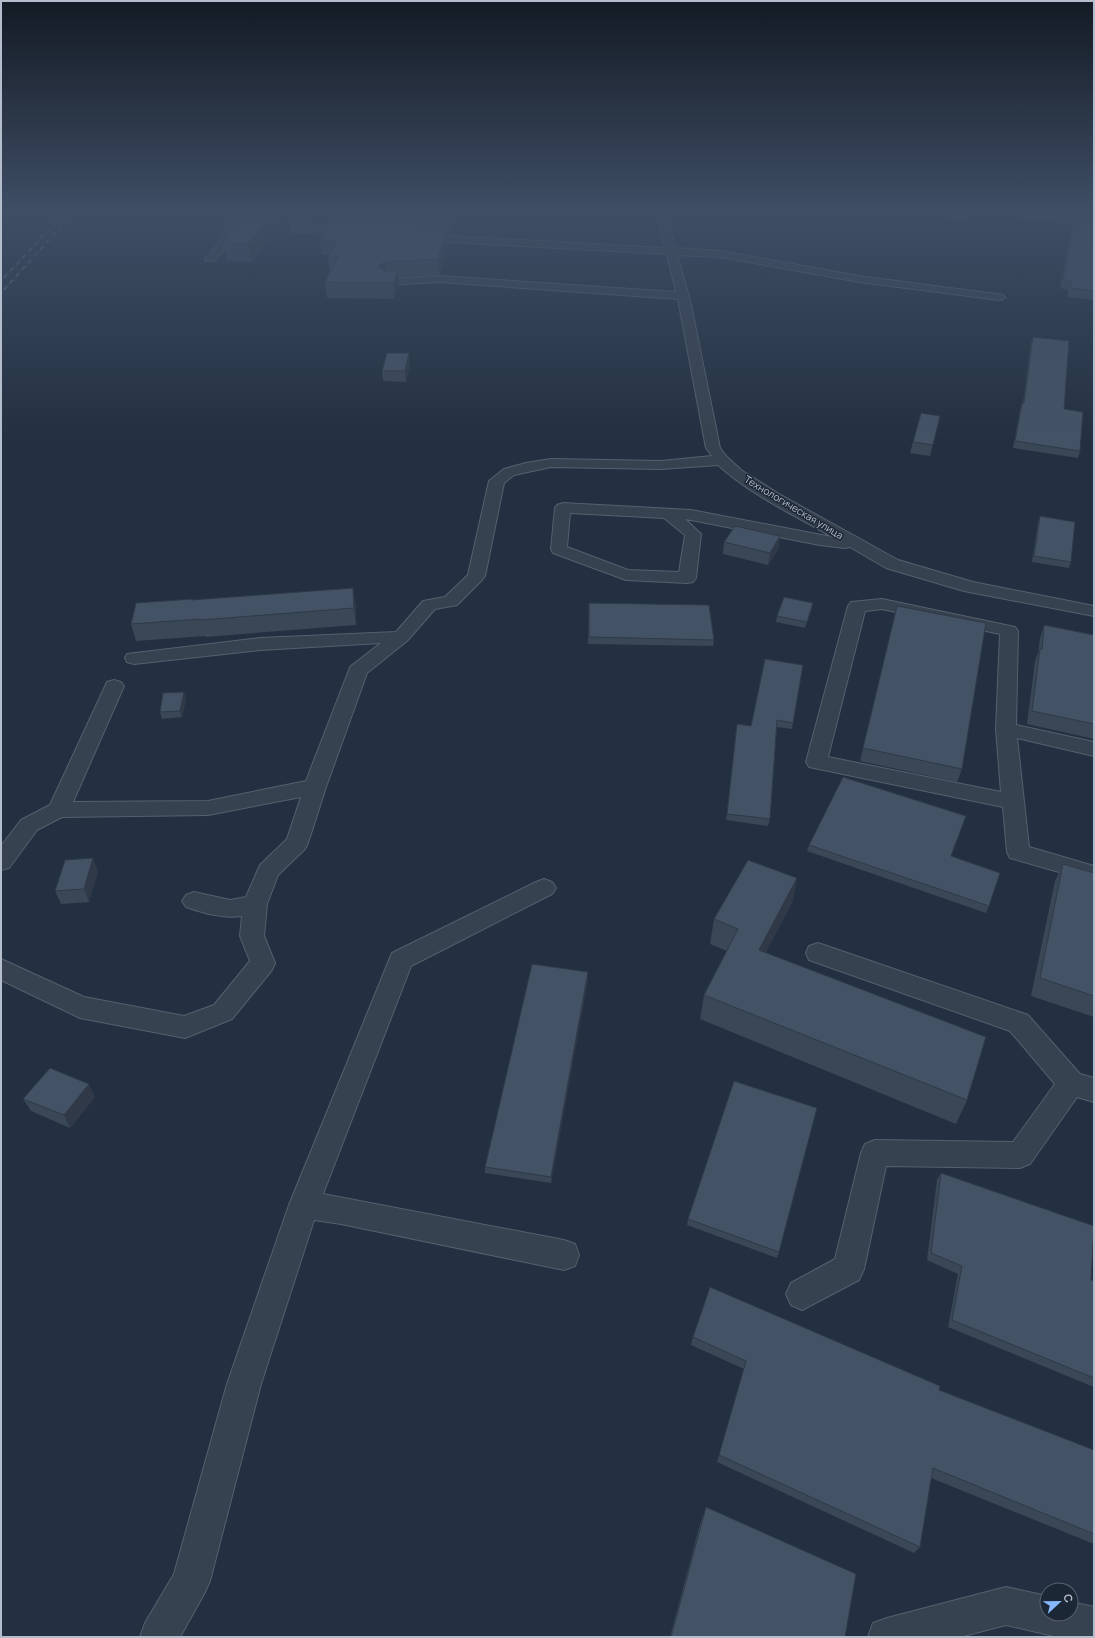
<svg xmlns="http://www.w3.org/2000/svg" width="1095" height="1638" font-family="Manrope,sans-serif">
<rect width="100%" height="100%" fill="#233041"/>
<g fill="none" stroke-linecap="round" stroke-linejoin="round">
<defs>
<path id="minor" d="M238,210h11l-8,6 -11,27 -16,18h-8l-1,-2 15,-17 12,-27z
M299,210h10l-7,17 52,2 5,3 -5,3 -62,-3 -1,-2z
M655,210h10l10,38 46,3 138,25 144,19 2,2 -2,2 -4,1 -140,-18 -138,-25 -44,-2 13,45 30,148 7,9 14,13 38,24 119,66 75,22 121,24v10l-130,-25 -78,-23 -36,-21 -5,1 -25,-3 -129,-25 -6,-1 16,15 -5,44 -3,4 -6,1 -61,-3 -73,-27 -2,-4 4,-41 2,-3 6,-2 128,7 141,27c-38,-22 -81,-42 -114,-72l-57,4 -110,-2 -37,8 -10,8 -19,93 -3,4 -25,25 -22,4 -28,32 -40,32 -41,114 -18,56 -3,6 -27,26 -11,29 -3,32 11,27 -3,7 -40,49 -47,19 -105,-20 -79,-38v-21l83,38 100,19 30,-11 36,-44 -10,-25 2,-20c-19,3 -38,-3 -56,-9l-4,-6 4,-6 8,-3 36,8 16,-3 14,-32 27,-26 14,-42 -93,18 -146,2 -25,13 -28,38 -8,2v-24l20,-26 29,-15 57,-123 7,-2 7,2 3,4 -51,116 135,-1 98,-20 43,-111 2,-4 30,-23 -121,7 -126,14 -7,-2 -2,-4 2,-4 133,-16 136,-6 27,-31 22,-4 23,-22 21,-94 15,-12 22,-6 25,-4 110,2 51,-5 -6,-8 -28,-149 -239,-17 -52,3 -6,-3 6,-3 52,-3 237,16 -9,-38 -218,-12 -30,-5 -5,-3 5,-3 30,5 216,12zM570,513l94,5 21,17 -6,37 -51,-2 -61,-23z
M1015,210h10l1,1 68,8v6l-71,-8 -3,-1z
M882,599l133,28 3,4 -2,94 78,17v14l-77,-18 12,109 65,19v16l-84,-24 -3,-6 -4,-45 -194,-40 -3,-5 42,-156 3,-4zM882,609l118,25 -4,95 5,63 -173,-35 37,-146z
M544,879l8,3 4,6 -4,6 -141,72 -88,228 241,46 11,4 4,11 -4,11 -11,4 -223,-46 -27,-4 -53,164 -51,197 -6,13 -24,43h-40l5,-14 29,-49 53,-190 62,-179 103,-252 144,-71z
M818,943l210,72 52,59 14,4v24l-17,-5 -47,67 -10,4 -134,-2 -22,103 -5,11 -57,30 -11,-5 -5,-11 5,-11 44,-24 26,-106 4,-9 10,-4 138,2 42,-58 -45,-53 -201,-71 -3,-7 3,-7z
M1006,1587l41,9v18h24v-12l23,5v30h-36l-52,-12 -46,12h-92l5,-14 14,-5z"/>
</defs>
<use href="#minor" stroke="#55606e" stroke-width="2"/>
<use href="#minor" fill="#374250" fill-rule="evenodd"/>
<defs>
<path id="rail" d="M1,281l66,-71
M1,293l75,-83"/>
</defs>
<use href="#rail" stroke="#596678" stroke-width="2"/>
<use href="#rail" stroke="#1c2736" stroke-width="1.5" stroke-dasharray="4.5" stroke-linecap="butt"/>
</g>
<path fill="#3a4757" d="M252,210v52l-25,-1 -4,-18z
M340,210h118l-7,25 -4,-1 1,9 -9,32 -41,2 1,9 -5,13 -67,-1 -2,-16 5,-10 -2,-15 1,-2h-7l-2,-15 17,-19 -1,-5z
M936,210h37l-4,10 -35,-4z
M1036,210h58v7l-20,-2v-1z
M1075,216l19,2v82l-26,-3v-7l-8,-2 12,-64z
M1033,337l31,72 16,42 -2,7 -65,-10 7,-39 2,-6h1l8,-60z
M410,364l-4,18 -23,-1 -1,-10z
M940,416l-10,40 -20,-3 3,-11z
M1040,516l31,46 -2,6 -37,-6 6,-40z
M780,536l-2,13 -10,16 -45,-11 1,-12z
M192,599v1l164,5v20l-151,12v-1l-69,5 -5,-17z
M589,603l125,37 -1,6 -125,-2z
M897,606l65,163 -5,13 -97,-21z
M812,609l-7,19 -29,-6 1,-6z
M1044,625l50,10v104l-67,-15 8,-63 3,-8 2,-15z
M803,665l-11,64 -15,-2 -7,92 -2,7 -42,-6 10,-89 15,-5z
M186,698l-4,19 -20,2 -2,-7z
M809,845l142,11 38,50 -3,7 -179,-62z
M1063,864l31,9v144l-63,-21 24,-115z
M98,871l-9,31 -28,2 -6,-13z
M797,878l-5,25 -27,50 202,147 -11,24 -256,-105 4,-24 23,-44 -17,-7 4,-25z
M588,972v7l-37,204 -66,-10v-6z
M95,1097l-25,31 -39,-17 -8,-12z
M941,1173l150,107 3,1v106l-146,-60 10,-53 -31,-14 10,-80z
M688,1219l91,33 -2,6 -90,-33z
M693,1337l246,53 155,60v94l-163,-66 -11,69 -6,6 -197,-91 27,-93 -53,-24z
M706,1507l139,130h-175l30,-113z"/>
<path fill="#303947" d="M276,210h15l-39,52 -4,-18z
M454,210h4l-7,25 -1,-11z
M972,210h1l-4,10 1,-5z
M447,229l1,14 -9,32 -1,-16z
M385,262l2,16 -9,-12z
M398,270l1,16 -5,13 -1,-16z
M409,353l1,11 -4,18 -1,-11z
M780,536l-2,13 -10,16 2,-12z
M353,588l3,17v20l-2,-17z
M813,603l-1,6 -7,19 2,-6z
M184,692l2,6 -4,19 -2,-6z
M93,858l5,13 -9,31 -5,-13z
M797,878l-5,25 -38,72 5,-25z
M588,972v7l-37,204v-6z
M89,1084l6,13 -25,31 -6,-13z"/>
<path fill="#445265" stroke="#303947" d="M252,210h24l-28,34 -25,-1z
M340,210h114l-4,14 -32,-5 -82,-3z
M936,210h36l-2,5 -35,-4z
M1075,216l19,2v73l-23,-3v-7l-8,-1z
M331,221l87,3 29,5 -9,30 -53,3 -7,4 7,5 13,-1 -5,13 -68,-1 13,-25h-10l8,-16 -16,-1z
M1033,337l36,4 -5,68 19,3 -3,39 -65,-10 7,-38h2z
M387,353h22l-4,18h-23z
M921,413l19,3 -7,29 -20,-3z
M1040,516l35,6 -4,40 -37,-6z
M735,526l45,10 -10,17 -46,-11z
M353,588l1,20 -153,12v-1l-70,5 5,-21 56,-4 -1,1z
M784,597l29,6 -6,19 -30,-6z
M589,603l120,2 5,35 -125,-3z
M897,606l89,17 -24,146 -99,-21z
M1044,625l50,10v89l-62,-13 8,-62h2z
M765,659l38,6 -10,58 -16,-3 -7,99 -43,-5 10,-90 14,2z
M184,692l-4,19 -20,1 3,-19z
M843,777l123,39 -15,40 49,17 -11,33 -180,-61z
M93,858l-9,31 -29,2 10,-31z
M748,860l49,18 -38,72 227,87 -19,63 -263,-105 34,-66 -24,-10z
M1063,864l31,9v123l-54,-18z
M532,964l56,8 -37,205 -66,-10z
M50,1068l39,16 -25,31 -41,-16z
M734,1081l83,27 -38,144 -91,-33z
M941,1173l153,53 -3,54 3,1v97l-142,-58 10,-54 -31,-13z
M710,1287l230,99 -1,4 155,60v84l-161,-66 -13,79 -201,-92 27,-94 -53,-24z
M706,1507l150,67 -11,63h-174z"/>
<linearGradient id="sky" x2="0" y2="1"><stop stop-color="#131a24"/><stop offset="0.48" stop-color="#3f4e65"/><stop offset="1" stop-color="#3f4e65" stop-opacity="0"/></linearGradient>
<rect width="1095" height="439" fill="url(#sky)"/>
<g text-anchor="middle" stroke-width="3" stroke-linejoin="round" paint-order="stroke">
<g font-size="10" fill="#b4bdcb" stroke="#1c2736">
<text transform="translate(794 507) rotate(31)" y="4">Технологическая улица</text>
</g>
</g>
<rect width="1095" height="1638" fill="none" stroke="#b4bdcb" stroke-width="4"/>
<g transform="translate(1059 1602) rotate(68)"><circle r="19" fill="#1c2736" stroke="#596372"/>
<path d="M0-3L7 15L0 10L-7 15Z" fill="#85b6fe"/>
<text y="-6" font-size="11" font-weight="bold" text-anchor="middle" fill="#b4bdcb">С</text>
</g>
</svg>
